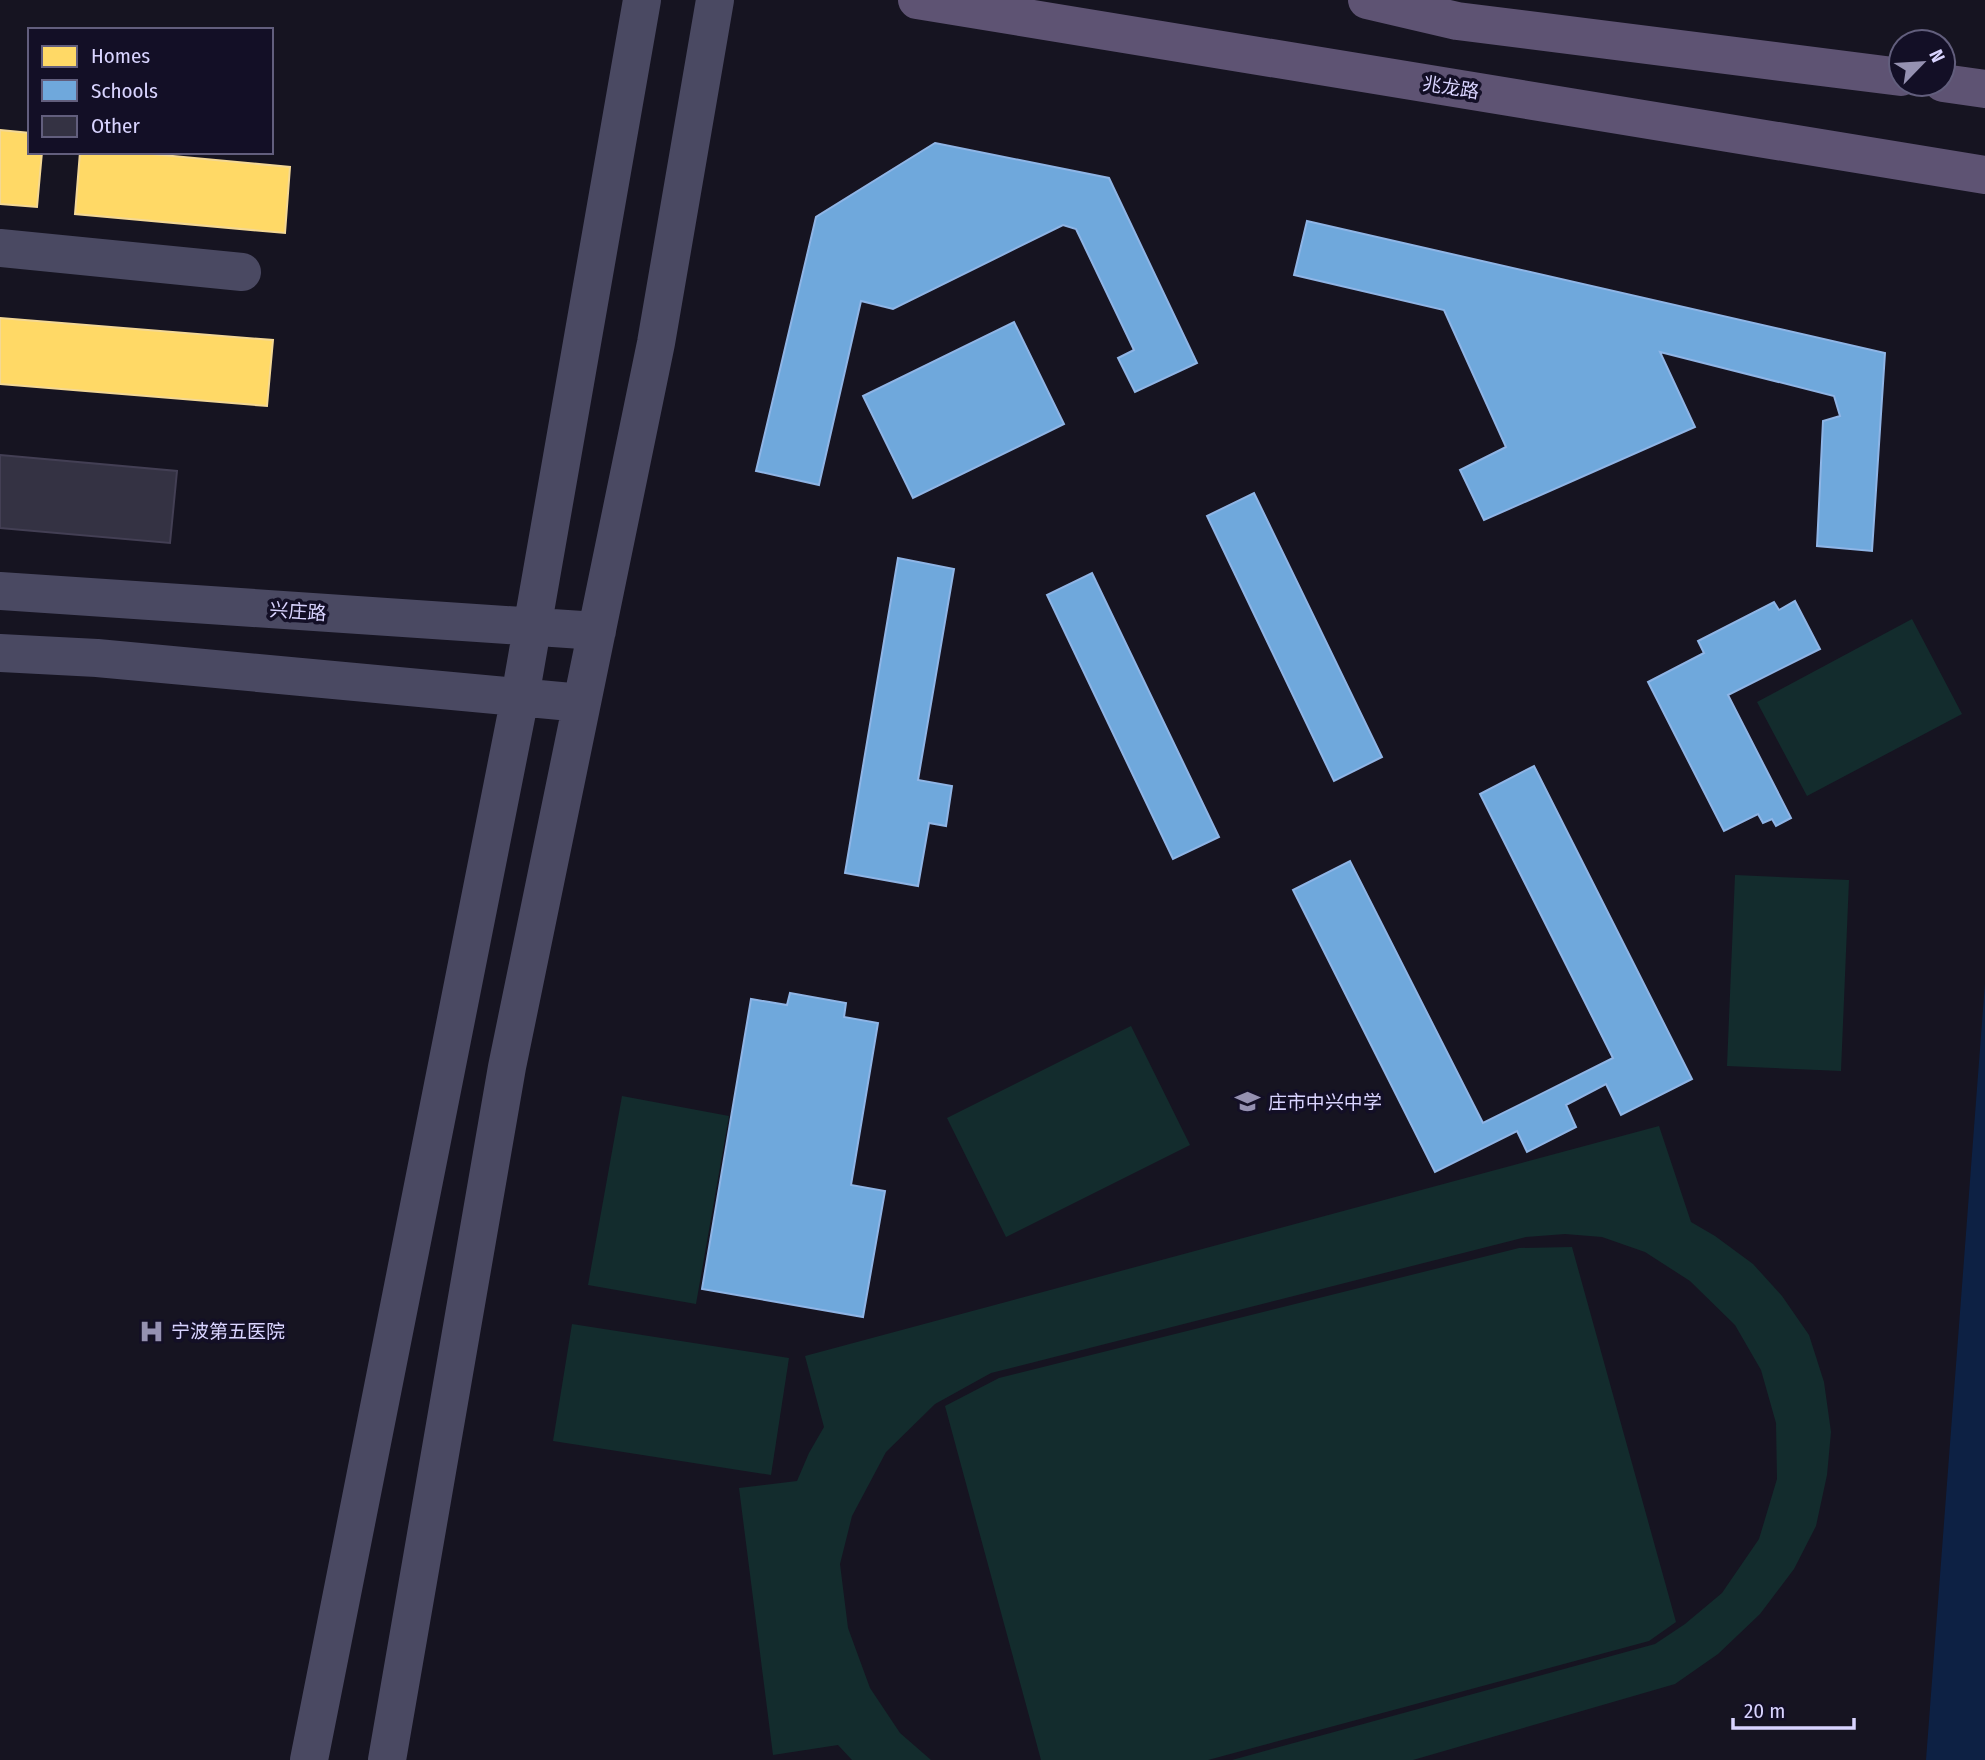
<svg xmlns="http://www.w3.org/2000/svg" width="1985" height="1760" font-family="'Fira Sans Condensed','Noto Sans SC',sans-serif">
<rect width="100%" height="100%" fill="#161421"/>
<path fill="#132c2d" d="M1912,619l50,95 -155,82 -50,-94z
M1735,875l114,5 -8,191 -114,-5z
M1131,1026l59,119 -184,92 -59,-119z
M622,1096l107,20 -33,188 -108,-19z
M1659,1126l32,96 24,14 38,28 29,32 27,39 15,47 7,50 -4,43 -11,51 -22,43 -34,45 -42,40 -43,30 -262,76h-181l423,-116 30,-20 37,-31 37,-54 18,-60 -1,-56 -15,-53 -26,-45 -45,-44 -45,-29 -43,-15 -37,-3 -39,3 -535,136 -56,31 -49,48 -34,64 -12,48 8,64 22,60 30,45 31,27h-79l-14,-15 -65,10 -34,-267 58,-7 12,-28 15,-26 -19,-71z
M1572,1247l104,375 -27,19 -441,119h-167l-96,-354 54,-28 520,-130z
M572,1324l217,34 -18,117 -218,-34z"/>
<path fill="#0d2144" d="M1985,983v777h-59z"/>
<path fill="#ffd966" stroke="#f4d894" stroke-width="2" d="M0,130l30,3v19h12l-5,55 -37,-3z
M80,152h50l160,15 -5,66 -210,-19z
M0,318l273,22 -6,66 -267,-22z"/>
<path fill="#6fa8dc" stroke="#8fb5e6" stroke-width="2" d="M935,143l174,35 88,185 -62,29 -17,-34 16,-8 -58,-121 -13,-4 -170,84 -32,-8 -42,184 -63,-14 60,-254z
M1307,221l578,132 -13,198 -55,-5 6,-125 17,-5 -6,-20 -174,-44 35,75 -211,93 -24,-50 46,-23 -62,-137 -150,-35z
M1014,322l50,102 -151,74 -50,-102z
M1254,493l128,264 -48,24 -127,-265z
M898,558l56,11 -36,211 34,6 -6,40 -17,-3 -11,63 -73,-13z
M1092,573l127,264 -46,22 -126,-264z
M1795,601l25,48 -92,46 63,123 -15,8 -4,-7 -9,4 -5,-9 -34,17 -76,-149 56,-29 -6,-12 76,-39 5,8z
M1534,766l158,313 -71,36 -15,-31 -40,21 10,22 -49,25 -10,-21 -82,41 -142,-282 57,-29 133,262 130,-65 -133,-264z
M790,993l56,10 -2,14 34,6 -27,162 34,6 -22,126 -161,-28 49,-290 36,6z"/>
<path fill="#343243" stroke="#433f54" stroke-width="2" d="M0,455l177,16 -7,72 -170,-15z"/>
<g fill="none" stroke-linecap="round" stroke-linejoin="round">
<path stroke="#4a4962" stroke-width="38" d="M0,248l242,24
M0,591l597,40
M0,653l97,5 485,45
M309,1760l211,-1063 122,-697
M387,1760l120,-693 149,-724 59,-343"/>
<path stroke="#5e5373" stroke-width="38" d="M917,0l1068,175
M1367,0l90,21 444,56
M1943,83l42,6"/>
</g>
<defs>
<symbol id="school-bare" viewBox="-9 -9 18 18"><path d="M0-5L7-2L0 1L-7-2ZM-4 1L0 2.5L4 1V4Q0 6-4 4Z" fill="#9591b1" stroke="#130f26" stroke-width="2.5" paint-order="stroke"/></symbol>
<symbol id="hospital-bare" viewBox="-9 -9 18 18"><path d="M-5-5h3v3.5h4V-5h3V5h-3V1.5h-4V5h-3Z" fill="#9591b1" stroke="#130f26" stroke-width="2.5" paint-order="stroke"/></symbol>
</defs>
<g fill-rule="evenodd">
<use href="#school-bare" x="1230" y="1084" width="35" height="35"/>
<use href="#hospital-bare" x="134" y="1314" width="35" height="35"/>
</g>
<g text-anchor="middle" stroke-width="7" stroke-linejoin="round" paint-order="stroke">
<g font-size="19" fill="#d9d4ff" stroke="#130f26">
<text transform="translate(1451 87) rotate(9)" y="7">兆龙路</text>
<text transform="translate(298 611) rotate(4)" y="7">兴庄路</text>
</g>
<g font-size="19" fill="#d9d4ff" stroke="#130f26" text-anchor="start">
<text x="1268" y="1109">庄市中兴中学</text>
<text x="171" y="1338">宁波第五医院</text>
</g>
</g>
<rect x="28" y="28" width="245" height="126" fill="#130f26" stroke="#625e7d" stroke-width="2"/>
<rect x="42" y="46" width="35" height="21" fill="#ffd966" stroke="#625e7d" stroke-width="2"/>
<text x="91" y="63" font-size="21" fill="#d9d4ff">Homes</text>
<rect x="42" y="80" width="35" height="21" fill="#6fa8dc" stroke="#625e7d" stroke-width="2"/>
<text x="91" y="98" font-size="21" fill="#d9d4ff">Schools</text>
<rect x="42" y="116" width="35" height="21" fill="#343243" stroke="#625e7d" stroke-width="2"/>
<text x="91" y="133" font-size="21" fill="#d9d4ff">Other</text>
<g transform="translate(1922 63) rotate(65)"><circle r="33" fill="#130f26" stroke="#625e7d" stroke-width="2"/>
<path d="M0-5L12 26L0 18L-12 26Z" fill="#9591b1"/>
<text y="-10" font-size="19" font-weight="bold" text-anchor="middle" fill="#d9d4ff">N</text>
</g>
<path d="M1733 1718v10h121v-10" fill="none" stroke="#d9d4ff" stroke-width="3.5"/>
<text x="1744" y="1718" font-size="21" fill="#d9d4ff" stroke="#130f26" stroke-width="5" paint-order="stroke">20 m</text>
</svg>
